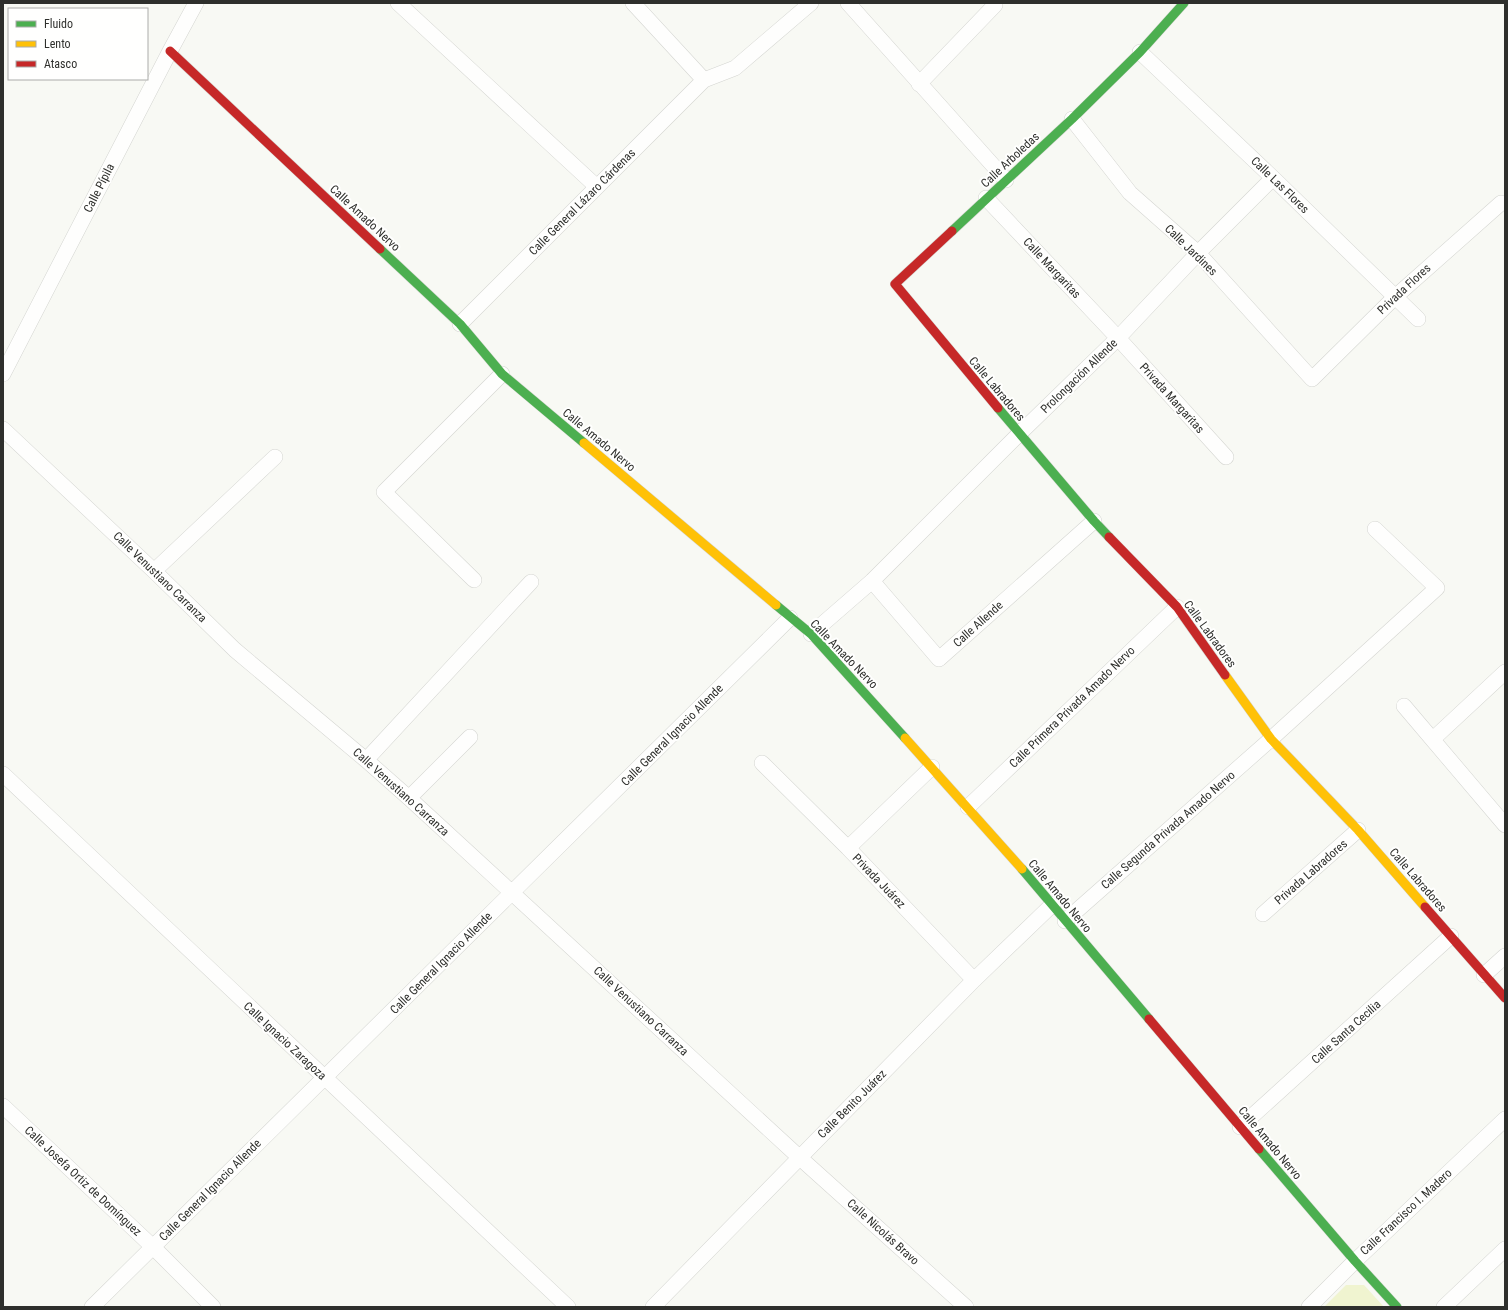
<svg xmlns="http://www.w3.org/2000/svg" width="1508" height="1310" font-family="'Roboto Condensed',sans-serif">
<rect width="100%" height="100%" fill="#f8f9f4"/>
<path fill="#f0f4d0" d="M1346,1285h18l20,22h-60z"/>
<g fill="none" stroke-linecap="round" stroke-linejoin="round">
<defs>
<path id="street" d="M398,3l199,184
M633,3l71,77
M848,3l158,177
M1140,52l133,126 145,141
M919,84l76,-79
M1072,119l58,74 68,60 114,126 83,-82 106,-94
M986,198l132,140 108,119
M460,324l244,-244 31,-12 76,-65
M3,374l167,-323 26,-48
M3,429l151,142 81,79 131,110 43,38 390,359 167,150
M154,571l121,-114
M474,580l-90,-88 118,-118
M872,581l67,78 155,-138
M811,634l61,-53 147,-147 99,-96 80,-85 75,-75
M1404,706l101,119
M1433,739l72,-67
M366,760l165,-178
M762,763l86,85 126,132
M3,774l565,533
M409,798l61,-61
M968,807l209,-200
M848,848l84,-81
M1263,914l95,-84
M1065,921l206,-182 166,-151 -62,-59
M1484,975l21,-19
M3,1106l150,141 60,60
M1240,1127l211,-191
M92,1307l698,-689
M653,1307l321,-327 79,-76
M1309,1307l46,-46 150,-142
M1444,1307l61,-58"/>
<path id="fast" d="M952,231l120,-112 68,-67 44,-49
M380,249l80,75 42,50 82,69
M998,408l96,113 15,16
M776,605l35,29 94,104
M1022,869l127,150
M1259,1149l96,112 42,46"/>
<path id="slow" d="M584,443l192,162
M1225,675l46,64 87,91 67,77
M905,738l117,131"/>
<path id="jam" d="M170,51l210,198
M952,231l-57,53 103,124
M1109,537l68,70 48,68
M1425,907l80,91
M1149,1019l110,130"/>
</defs>
<use href="#street" stroke="#d4d5d1" stroke-width="16"/>
<use href="#fast" stroke="#d4d5d1" stroke-width="10"/>
<use href="#slow" stroke="#d4d5d1" stroke-width="10"/>
<use href="#jam" stroke="#d4d5d1" stroke-width="10"/>
<use href="#street" stroke="#fefefd" stroke-width="15"/>
<use href="#fast" stroke="#4caf50" stroke-width="9"/>
<use href="#slow" stroke="#ffc107" stroke-width="9"/>
<use href="#jam" stroke="#c62828" stroke-width="9"/>
</g>
<g text-anchor="middle" stroke-width="4" stroke-linejoin="round" paint-order="stroke">
<g font-size="12" fill="#2e2f2c" stroke="#fffffe">
<text transform="translate(1010 160) rotate(-43)" y="4">Calle Arboledas</text>
<text transform="translate(1280 185) rotate(44)" y="4">Calle Las Flores</text>
<text transform="translate(99 188) rotate(-63)" y="4">Calle Pípila</text>
<text transform="translate(582 202) rotate(-45)" y="4">Calle General Lázaro Cárdenas</text>
<text transform="translate(365 218) rotate(43)" y="4">Calle Amado Nervo</text>
<text transform="translate(1191 250) rotate(44)" y="4">Calle Jardines</text>
<text transform="translate(1052 268) rotate(47)" y="4">Calle Margaritas</text>
<text transform="translate(1404 289) rotate(-43)" y="4">Privada Flores</text>
<text transform="translate(1079 376) rotate(-44)" y="4">Prolongación Allende</text>
<text transform="translate(997 389) rotate(50)" y="4">Calle Labradores</text>
<text transform="translate(1172 398) rotate(48)" y="4">Privada Margaritas</text>
<text transform="translate(599 440) rotate(40)" y="4">Calle Amado Nervo</text>
<text transform="translate(160 577) rotate(44)" y="4">Calle Venustiano Carranza</text>
<text transform="translate(978 624) rotate(-42)" y="4">Calle Allende</text>
<text transform="translate(1210 634) rotate(54)" y="4">Calle Labradores</text>
<text transform="translate(844 654) rotate(46)" y="4">Calle Amado Nervo</text>
<text transform="translate(1072 707) rotate(-44)" y="4">Calle Primera Privada Amado Nervo</text>
<text transform="translate(672 735) rotate(-45)" y="4">Calle General Ignacio Allende</text>
<text transform="translate(401 792) rotate(42)" y="4">Calle Venustiano Carranza</text>
<text transform="translate(1168 830) rotate(-41)" y="4">Calle Segunda Privada Amado Nervo</text>
<text transform="translate(1311 872) rotate(-41)" y="4">Privada Labradores</text>
<text transform="translate(1418 880) rotate(49)" y="4">Calle Labradores</text>
<text transform="translate(879 881) rotate(46)" y="4">Privada Juárez</text>
<text transform="translate(1060 896) rotate(50)" y="4">Calle Amado Nervo</text>
<text transform="translate(441 963) rotate(-45)" y="4">Calle General Ignacio Allende</text>
<text transform="translate(641 1011) rotate(43)" y="4">Calle Venustiano Carranza</text>
<text transform="translate(1346 1032) rotate(-42)" y="4">Calle Santa Cecilia</text>
<text transform="translate(285 1041) rotate(43)" y="4">Calle Ignacio Zaragoza</text>
<text transform="translate(852 1104) rotate(-45)" y="4">Calle Benito Juárez</text>
<text transform="translate(1270 1143) rotate(50)" y="4">Calle Amado Nervo</text>
<text transform="translate(83 1181) rotate(43)" y="4">Calle Josefa Ortiz de Domínguez</text>
<text transform="translate(210 1190) rotate(-45)" y="4">Calle General Ignacio Allende</text>
<text transform="translate(1406 1212) rotate(-43)" y="4">Calle Francisco I. Madero</text>
<text transform="translate(883 1232) rotate(42)" y="4">Calle Nicolás Bravo</text>
</g>
</g>
<rect width="1508" height="1310" fill="none" stroke="#2e2f2c" stroke-width="8"/>
<rect x="8" y="8" width="140" height="72" fill="#fffffe" stroke="#abacaa"/>
<rect x="16" y="21" width="20" height="6" fill="#4caf50" stroke="#abacaa"/>
<text x="44" y="28" font-size="12" fill="#2e2f2c">Fluido</text>
<rect x="16" y="41" width="20" height="6" fill="#ffc107" stroke="#abacaa"/>
<text x="44" y="48" font-size="12" fill="#2e2f2c">Lento</text>
<rect x="16" y="61" width="20" height="6" fill="#c62828" stroke="#abacaa"/>
<text x="44" y="68" font-size="12" fill="#2e2f2c">Atasco</text>
</svg>
